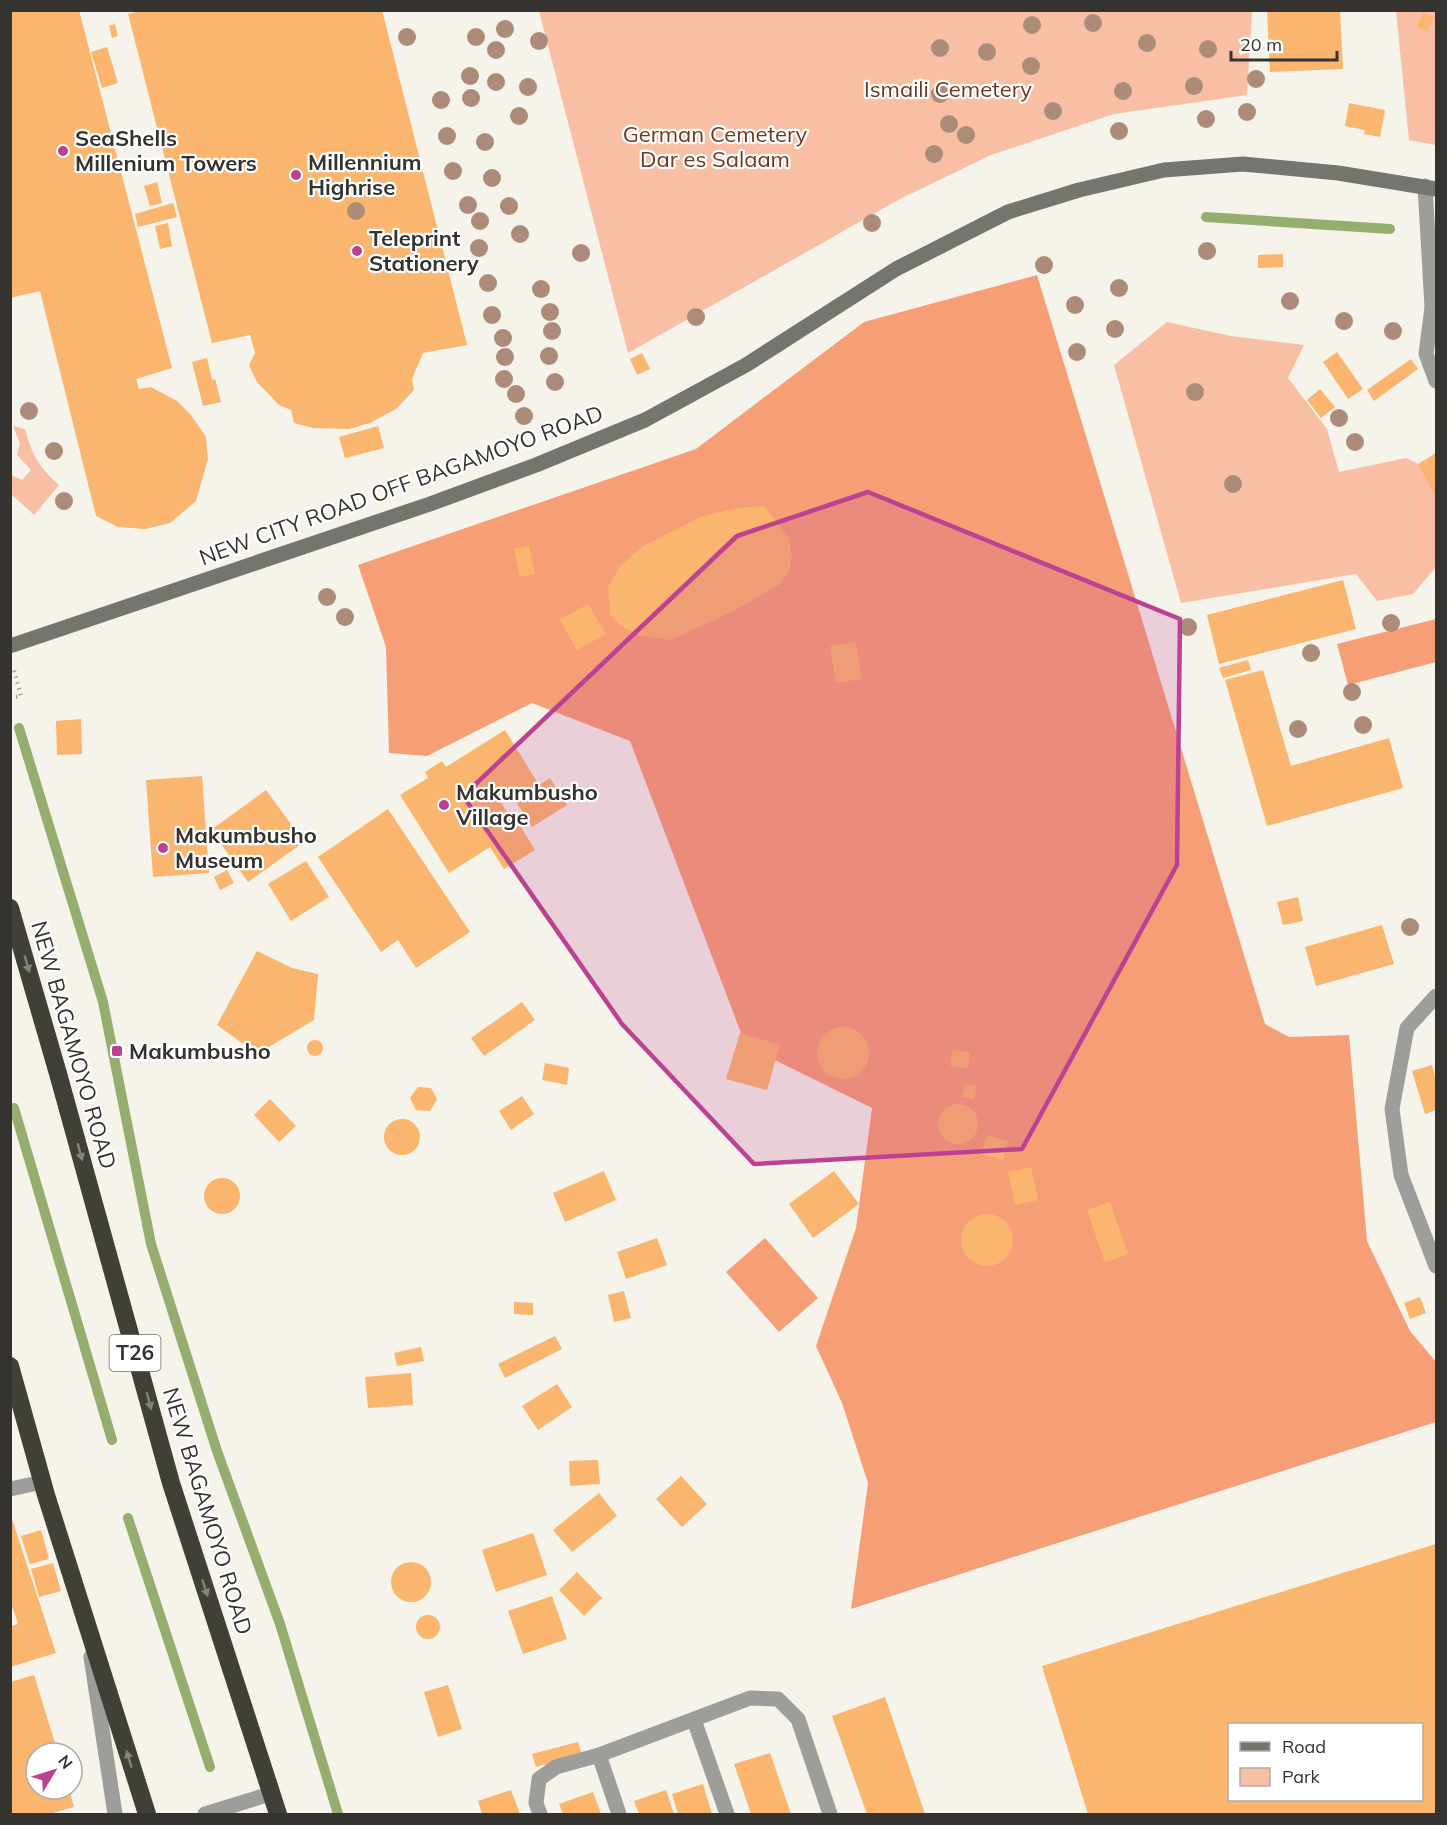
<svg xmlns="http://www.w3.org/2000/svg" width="1447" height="1825" font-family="Mulish,sans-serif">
<rect width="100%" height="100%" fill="#f6f3ea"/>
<path fill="#f9bfa5" d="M539,11v-1l713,1 -5,84 -133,19 -123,41 -91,44 -272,154z
M1396,11h40v134l-27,-5z
M1167,322l64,14 73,9 -16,33 39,51 12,43 67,-14 30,14v95l-23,27 -36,7 -21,-27 -175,29 -67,-238z
M13,426l12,3c7,26 14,38 34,56l-25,30 -23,-21v-19l11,5 9,-10 -14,-15 3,-11z"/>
<path fill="#f69e76" d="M1037,275l228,749 24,13 60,-2 18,206 43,90 26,31v60l-585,187 17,-126 -26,-80 -26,-57 40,-118 16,-120 -126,-62 -116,-305 -98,-38 -105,53 -38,-3 -3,-106 -28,-82 338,-116 168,-127z
M1436,619v43l-88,23 -11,-41z
M765,1238l53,60 -39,34 -53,-60z"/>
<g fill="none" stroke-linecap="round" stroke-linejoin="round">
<path stroke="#95ae70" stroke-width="10" d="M1206,217l184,12
M19,728l84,274 48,242 66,207 63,173 58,190
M14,1108l98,332
M128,1518l82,249"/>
</g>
<path fill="#fab56e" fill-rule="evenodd" d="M10,10h69l93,358 -36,11 3,10 12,-2 26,14 14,14 15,22 2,22 -12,42 -26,22 -25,6 -27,-2 -22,-11 -56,-225 -30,7z
M145,10h237l85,335 -44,8 -11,26 2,11 -18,19 -26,14 -21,6 -36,-1 -19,-5 -3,-13 -12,-5 -22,-23 -8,-17 6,-12 -5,-18 -38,8 -84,-329z
M1267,10h73l3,59 -73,3z
M1423,13l11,4 -7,14 -10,-4z
M115,24l3,12 -6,2 -3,-12z
M107,47l11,36 -16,5 -11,-36z
M1349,103l36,7 -5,27 -16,-3 1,-4 -20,-4z
M157,182l5,21 -12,3 -6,-20z
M173,203l4,14 -39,10 -3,-13z
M168,223l4,23 -12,3 -5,-23z
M1283,254v13l-25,1v-13z
M1337,352l26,37 -15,10 -25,-37z
M642,353l8,16 -13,6 -7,-16z
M207,358l5,22 3,-1 6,23 -18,4 -11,-44z
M1411,359l7,10 -44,32 -7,-11z
M1320,389l15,18 -14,11 -14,-18z
M378,426l6,22 -39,10 -6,-21z
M1436,453v44l-18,-33z
M764,506l24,31 4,19 -3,16 -10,13 -45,26 -63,29 -31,-4 -19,-10 -11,-12 -2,-27 13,-22 24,-20 55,-28 36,-9z
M529,546l6,28 -15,3 -6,-28z
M1343,580l13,49 -137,35 -12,-49z
M588,604l18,30 -29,16 -17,-30z
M856,642l6,37 -26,4 -6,-37z
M1248,660l3,10 -28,8 -4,-10z
M1263,670l28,96 98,-28 14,50 -136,38 -42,-146z
M81,719l1,35 -25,1 -1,-34z
M505,730l34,55 11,-7 17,27 -35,22 -21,-33 -11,7 13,21 4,-1 18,29 -31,19 -14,-22 -41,26 -49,-78 28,-17 -3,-6 17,-11 4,6z
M202,776l7,97 -56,4 -7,-97z
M266,790l38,52 -56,40 -37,-52z
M388,809l82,123 -54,36 -18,-28 -17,12 -63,-95z
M306,861l23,36 -38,24 -23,-37z
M227,870l7,13 -14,7 -6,-13z
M1298,897l5,24 -20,4 -6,-23z
M1382,925l12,39 -78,22 -11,-39z
M257,951l35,17 26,6 -4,46 -57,34 -40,-29z
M522,1002l13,18 -51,36 -13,-18z
M817 1053a26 26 0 1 1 52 0a26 26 0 1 1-52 0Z
M740,1033l40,12 -13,45 -41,-11z
M307 1048a8 8 0 1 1 16 0a8 8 0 1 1-16 0Z
M952,1050l18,2 -2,16 -18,-2z
M545,1063l24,5 -2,17 -25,-5z
M1432,1065l4,15v30l-11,4 -13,-43z
M965,1084l12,2 -3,13 -13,-2z
M418,1087l13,1 6,11 -7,12 -14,-1 -6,-12z
M522,1096l12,18 -23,16 -12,-19z
M270,1099l26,27 -17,16 -25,-27z
M938 1124a20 20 0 1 1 40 0a20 20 0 1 1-40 0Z
M384 1137a18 18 0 1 1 36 0a18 18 0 1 1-36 0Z
M987,1135l21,6 -5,19 -22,-6z
M1031,1167l7,33 -23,5 -7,-33z
M604,1171l12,29 -51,22 -12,-29z
M834,1171l25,33 -46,34 -24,-34z
M204 1196a18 18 0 1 1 36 0a18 18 0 1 1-36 0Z
M1110,1202l18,52 -23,9 -18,-53z
M961 1240a26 26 0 1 1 52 0a26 26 0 1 1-52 0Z
M657,1238l10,27 -41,14 -9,-27z
M624,1291l7,27 -17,4 -6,-27z
M1420,1297l6,16 -16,6 -6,-16z
M514,1302l19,1v12l-19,-1z
M555,1336l7,13 -57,29 -7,-14z
M421,1347l3,14 -27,5 -3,-13z
M411,1373l2,32 -45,3 -3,-31z
M557,1384l15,23 -34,23 -16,-24z
M598,1460l2,24 -30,2 -1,-25z
M681,1476l26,28 -25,23 -26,-28z
M599,1493l18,23 -45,36 -19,-22z
M10,1513l46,140 -46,14v-41l8,-2 -8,-24z
M41,1530l8,29 -19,5 -9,-28z
M533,1533l14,42 -51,17 -14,-42z
M1436,1544v270h-348l-46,-148zM1230,1724h192v76h-192z
M391 1582a20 20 0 1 1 40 0a20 20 0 1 1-40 0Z
M53,1563l8,28 -22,6 -8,-28z
M577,1572l25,26 -18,18 -25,-26z
M552,1596l15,43 -44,15 -15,-43z
M416 1627a12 12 0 1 1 24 0a12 12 0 1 1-24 0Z
M34,1675l24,78h-22v36h33l5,18 -25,7h-39v-132z
M448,1685l14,44 -24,8 -14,-45z
M885,1697l40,117h-58l-35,-98z
M578,1742l4,13 -46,12 -4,-13z
M770,1753l21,61h-40l-17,-50z
M703,1784l9,30h-34l-6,-20z
M511,1790l9,24h-38l-4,-13z
M666,1790l8,24h-35l-5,-13z
M593,1792l8,22h-38l-4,-10z"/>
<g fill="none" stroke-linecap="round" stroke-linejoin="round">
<path stroke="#a6a39d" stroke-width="4" stroke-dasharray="1.5 4.5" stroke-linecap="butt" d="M10,698l11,-2 -7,-26"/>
<path stroke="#9d9e9a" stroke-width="15" d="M694,1720l33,94
M599,1755l20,59
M540,1814l-4,-11 3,-24 17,-12 43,-12 151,-57 28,1 20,20 32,95"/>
<path stroke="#9d9e9a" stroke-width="15" d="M1425,186l7,121 -6,47 10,27
M1436,996l-29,32 -15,81 9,66 35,91
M10,1489l28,-6
M91,1657l24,157
M205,1814l65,-20"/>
<path stroke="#75756f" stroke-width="15" d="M10,646l420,-142 106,-39 109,-45 101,-55 150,-96 112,-57 71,-22 85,-20 79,-6 95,9 98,16"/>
<path stroke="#404039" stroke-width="18" d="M10,908l49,169 112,406 107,331
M10,1366l36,129 101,319"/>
</g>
<g fill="#ac8c79">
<circle cx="1093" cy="23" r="9"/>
<circle cx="1032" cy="25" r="9"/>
<circle cx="505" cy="29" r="9"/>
<circle cx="407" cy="37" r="9"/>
<circle cx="476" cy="37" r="9"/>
<circle cx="539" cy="41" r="9"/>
<circle cx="1147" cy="43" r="9"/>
<circle cx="940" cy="48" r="9"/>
<circle cx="1208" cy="49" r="9"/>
<circle cx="496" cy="50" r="9"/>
<circle cx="987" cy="52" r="9"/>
<circle cx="1031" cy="66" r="9"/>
<circle cx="470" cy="76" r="9"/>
<circle cx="1256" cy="79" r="9"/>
<circle cx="496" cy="82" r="9"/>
<circle cx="1194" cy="86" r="9"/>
<circle cx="528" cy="87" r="9"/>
<circle cx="1123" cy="91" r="9"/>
<circle cx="940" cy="94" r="9"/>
<circle cx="471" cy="98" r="9"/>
<circle cx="441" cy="100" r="9"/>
<circle cx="1053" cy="111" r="9"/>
<circle cx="1247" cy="112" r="9"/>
<circle cx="519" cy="116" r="9"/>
<circle cx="1206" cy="119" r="9"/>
<circle cx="949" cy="124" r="9"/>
<circle cx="1119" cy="131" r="9"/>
<circle cx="966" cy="135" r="9"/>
<circle cx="447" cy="136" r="9"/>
<circle cx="485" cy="142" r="9"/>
<circle cx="934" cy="154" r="9"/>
<circle cx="453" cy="171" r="9"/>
<circle cx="492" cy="178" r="9"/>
<circle cx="468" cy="205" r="9"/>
<circle cx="509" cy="206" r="9"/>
<circle cx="356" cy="211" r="9"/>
<circle cx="480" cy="221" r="9"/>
<circle cx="872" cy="223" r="9"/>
<circle cx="520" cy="234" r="9"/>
<circle cx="479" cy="248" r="9"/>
<circle cx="1207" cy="251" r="9"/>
<circle cx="581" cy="253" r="9"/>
<circle cx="1044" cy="265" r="9"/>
<circle cx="488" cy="283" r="9"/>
<circle cx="1119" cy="288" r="9"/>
<circle cx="541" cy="289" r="9"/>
<circle cx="1290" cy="301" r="9"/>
<circle cx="1075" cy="305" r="9"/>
<circle cx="550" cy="312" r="9"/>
<circle cx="492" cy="315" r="9"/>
<circle cx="696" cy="317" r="9"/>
<circle cx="1344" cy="321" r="9"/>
<circle cx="1115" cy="329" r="9"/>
<circle cx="552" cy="331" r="9"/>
<circle cx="1393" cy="331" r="9"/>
<circle cx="503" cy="338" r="9"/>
<circle cx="1077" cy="352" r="9"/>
<circle cx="549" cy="356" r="9"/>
<circle cx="505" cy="357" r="9"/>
<circle cx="504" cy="379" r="9"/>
<circle cx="555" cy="382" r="9"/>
<circle cx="1195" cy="392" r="9"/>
<circle cx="516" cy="394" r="9"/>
<circle cx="29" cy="411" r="9"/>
<circle cx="524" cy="416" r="9"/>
<circle cx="1339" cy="418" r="9"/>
<circle cx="1355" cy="442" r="9"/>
<circle cx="54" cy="451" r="9"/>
<circle cx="1233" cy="484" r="9"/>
<circle cx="64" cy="501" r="9"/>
<circle cx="327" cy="597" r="9"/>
<circle cx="345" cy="617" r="9"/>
<circle cx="1391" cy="623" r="9"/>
<circle cx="1188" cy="627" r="9"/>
<circle cx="1311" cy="653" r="9"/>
<circle cx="1352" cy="692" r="9"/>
<circle cx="1363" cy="725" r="9"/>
<circle cx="1298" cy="729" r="9"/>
<circle cx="1410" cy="927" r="9"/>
</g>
<defs><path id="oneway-solid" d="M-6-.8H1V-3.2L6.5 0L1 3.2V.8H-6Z" transform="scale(1.5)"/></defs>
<g fill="#83837e">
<use href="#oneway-solid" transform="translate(27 964) rotate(74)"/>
<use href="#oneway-solid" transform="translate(80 1152) rotate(75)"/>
<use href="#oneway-solid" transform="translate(149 1401) rotate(75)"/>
<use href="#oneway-solid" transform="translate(205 1588) rotate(72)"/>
<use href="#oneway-solid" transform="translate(129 1759) rotate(-107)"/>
</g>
<path fill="#bc4193" fill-opacity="0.2" stroke="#bc4193" stroke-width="4.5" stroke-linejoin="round" d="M868,492l312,127 -3,246 -155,284 -268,15 -132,-140 -159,-228 274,-260z"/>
<g fill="#bc4193" stroke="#fff" stroke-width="2">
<circle cx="63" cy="151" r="6"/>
<circle cx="296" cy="175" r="6"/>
<circle cx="357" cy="251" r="6"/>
<circle cx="444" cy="805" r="6"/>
<circle cx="163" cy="848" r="6"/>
<rect x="111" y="1045" width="12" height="12" rx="3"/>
</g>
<g text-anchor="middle" stroke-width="4.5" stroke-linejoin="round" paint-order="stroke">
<rect fill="#fff" stroke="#72706e" stroke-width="1.5" x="109.5" y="1335" width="51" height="36" rx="4.5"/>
<g font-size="21" font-weight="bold" fill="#353330">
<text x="135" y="1360">T26</text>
</g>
<g font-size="22" fill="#70381c" stroke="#fff">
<text x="948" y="97">Ismaili Cemetery</text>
<text x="715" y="142">German Cemetery<tspan x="715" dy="25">Dar es Salaam</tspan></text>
</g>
<g font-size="22" font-weight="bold" fill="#353330" stroke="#fff" text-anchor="start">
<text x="75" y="146">SeaShells<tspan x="75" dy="25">Millenium Towers</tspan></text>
<text x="308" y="170">Millennium<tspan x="308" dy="25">Highrise</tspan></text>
<text x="369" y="246">Teleprint<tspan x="369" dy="25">Stationery</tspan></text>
<text x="456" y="800">Makumbusho<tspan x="456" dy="25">Village</tspan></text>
<text x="175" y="843">Makumbusho<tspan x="175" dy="25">Museum</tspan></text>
<text x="129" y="1059">Makumbusho</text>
</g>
<g font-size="22" fill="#353330" stroke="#fff">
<text transform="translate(401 485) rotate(-20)" y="8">NEW CITY ROAD OFF BAGAMOYO ROAD</text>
<text transform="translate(74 1045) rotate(74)" y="8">NEW BAGAMOYO ROAD</text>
<text transform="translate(208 1511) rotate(73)" y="8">NEW BAGAMOYO ROAD</text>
</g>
</g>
<rect width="1447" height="1825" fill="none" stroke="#353330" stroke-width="24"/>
<rect x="1228" y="1723" width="195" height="78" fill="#ffffff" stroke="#aeadac" stroke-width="1.5"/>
<rect x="1240" y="1742" width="30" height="9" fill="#75756f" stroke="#aeadac" stroke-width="1.5"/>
<text x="1282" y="1753" font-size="18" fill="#353330">Road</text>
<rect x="1240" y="1768" width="30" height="18" fill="#f9bfa5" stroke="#aeadac" stroke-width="1.5"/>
<text x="1282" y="1783" font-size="18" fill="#353330">Park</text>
<g transform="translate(54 1771) rotate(52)"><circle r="28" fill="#ffffff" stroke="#aeadac" stroke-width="1.5"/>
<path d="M0-4.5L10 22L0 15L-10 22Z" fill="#bc4193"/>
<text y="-9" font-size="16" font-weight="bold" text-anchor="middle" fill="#353330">N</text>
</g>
<path d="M1231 51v9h106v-9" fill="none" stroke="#353330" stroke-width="3"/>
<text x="1240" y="51" font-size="18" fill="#353330" stroke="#ffffff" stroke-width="4.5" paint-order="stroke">20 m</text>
</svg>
